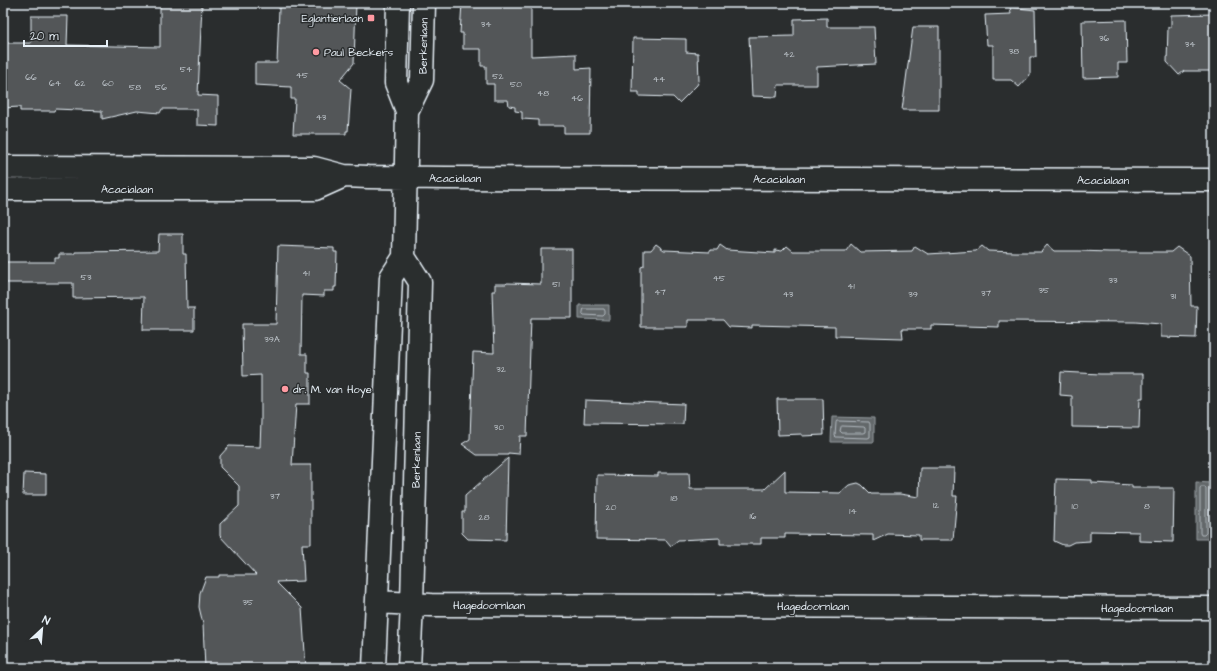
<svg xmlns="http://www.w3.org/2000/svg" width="1217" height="671" font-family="'Architects Daughter',sans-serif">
<rect width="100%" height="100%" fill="#2a2d2e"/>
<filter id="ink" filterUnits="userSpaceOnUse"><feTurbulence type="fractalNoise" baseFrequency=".025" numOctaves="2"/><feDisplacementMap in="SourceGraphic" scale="8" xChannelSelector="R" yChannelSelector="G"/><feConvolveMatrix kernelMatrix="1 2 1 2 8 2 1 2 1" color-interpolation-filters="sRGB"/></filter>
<g filter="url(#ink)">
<path fill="#363a3b" d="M158,3h69v3z"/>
<path fill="#63686b" stroke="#989fa3" d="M579,305h30v15l-30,-1z
M832,417l42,1v24h-43z
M1196,482l14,1v56h-14z"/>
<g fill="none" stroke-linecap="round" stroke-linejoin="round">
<path stroke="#b3bac0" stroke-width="1" d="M584,309h20l1,2v3l-2,2 -19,-1 -1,-1z
M837,421l32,1 1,2v13l-2,1 -32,-1 -1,-1 1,-13z
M842,426l22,1 1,1v4l-2,1h-21l-2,-2 1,-4z
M1201,487h4l1,1v45l-2,2h-3l-1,-2v-44z"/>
</g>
<path fill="#535759" stroke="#e8f1f8" d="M160,3h42l-4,92 20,1v30l-21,-1v-16h-35l-2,4 -23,-2 -35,8v-8l-47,-2 -1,2h-34v-4l-17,1v-65h28v-27h37l-1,29 93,2z
M281,3h75l-2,60 -14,17 11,9 -3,42h-2v3h-53l2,-35h-4v-12l-36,-2v-22h22l2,-55h2z
M462,3h69v53l45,-2v15l15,-1 -1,65h-26v-7h-26v-6l-16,-1v-7l-7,-1v-4l-6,-1 -1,-6h-14v-16h-8v-18h-5v-17h-18v-16h-3z
M1010,7l25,3 1,47h-6v18l-11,12 -8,-7h-18v-35h-6l-2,-30 26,-1z
M1214,14l-1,57h-29l-5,4 -12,-13 1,-35h3v-12z
M827,18v9h47l2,37 -59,3v18h-39l-1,12 -25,-1 -3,-59 45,-1v-17z
M1126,20l1,43h-9v14l-35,1 -1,-57z
M913,27h26v83h-37z
M633,38l53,1v13l12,1 1,28 -2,4 -18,18 -6,-6 -34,-1v-4h-7z
M159,234h24v20h3l1,54h7v22h-51l1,-33 -71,1v-15h-70v-21h52v-4h4v-4h16v-2l83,-1z
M656,244l8,6 46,2v-2h7l3,-5 7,5 48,3v-3l7,1 5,-5 6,5h53l5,-7 9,8 52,-1 3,-5 13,8 48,-3 6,-5 6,5 27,1h26l6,-7 7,6h25l30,1h62l6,-5 13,9 1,50h6l-1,32 -35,-1v-13l-26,-2 -136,-1v6l-68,-2v4h-29l1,9 -68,-2v-9l-83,-2v3l-23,-1 -6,-7h-35v7h-47v-60l3,-1v-16h7z
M278,246l56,2v4h3l-1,35h-2v4h-10v5l-22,-1 -1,59h6v19h3v31h-14l-4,61h19v79h-9l2,37 -28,1 26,26 4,60h-101l-2,-44 -4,-17 1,-14 6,-16h13v-2h37l-36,-39v-12l19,-18v-20l-19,-19v-11l9,-10 31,1 1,-26v-46l-18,1 -1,-52h34z
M541,249h31v69h-41l-4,118h-7l-1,18 -11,-1v2h-31l-15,-11 8,-5 3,-87 21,1 -2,-62h3v-7h11l1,-1 34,1z
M1061,372l39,2h43v24h-3l-1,30 -67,-1v-31l-12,-1z
M777,399h46l1,36 -22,1v-2l-24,1z
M585,400l99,4 -1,20 -99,-1z
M508,458l-2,82 -38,-1 -6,-6v-21h3v-16z
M920,468h34l-1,28h4l-4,44h-34v-5l-31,-1 -15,7v-6l-88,-1v4h-24v6h-41v-6l-42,2 -7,6 -5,-6 -70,-1 1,-64 61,1v-3h31l1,16h75l20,-19v22l55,1 9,-8 9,-2 4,2 9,9h29l19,3z
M24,473l22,1v21h-23z
M1056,479l36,1v3l40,2v3h42l-1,54 -34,-1v-9l-49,-1v10l-16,1 -6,3h-5l-9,-4z"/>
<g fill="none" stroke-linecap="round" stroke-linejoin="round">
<defs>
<path id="street" d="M407,111l15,-31 2,-77
M3,167l311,1 30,8 24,1 78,1 768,2
M3,189h312l29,-13
M404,257l16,25 -8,322 -3,64
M377,602l54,3 783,3
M374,668l17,-391 13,-20 3,-146 -11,-28 2,-80"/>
</defs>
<use href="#street" stroke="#e8f1f8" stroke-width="25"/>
<use href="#street" stroke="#2a2d2e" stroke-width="22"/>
</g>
</g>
<g fill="#ff9aa2" stroke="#2a2d2e" stroke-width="1.5">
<rect x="367" y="14" width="8" height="8" rx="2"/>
<circle cx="316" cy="52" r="4"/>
<circle cx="285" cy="389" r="4"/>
</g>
<g text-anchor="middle" stroke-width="3" stroke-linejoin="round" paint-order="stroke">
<g font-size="9" fill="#c3cad0">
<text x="486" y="27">34</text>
<text x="1104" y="41">36</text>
<text x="1190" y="47">34</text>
<text x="1014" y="54">38</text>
<text x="789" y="57">42</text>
<text x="186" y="72">54</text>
<text x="302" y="78">45</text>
<text x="498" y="79">52</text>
<text x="31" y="80">66</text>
<text x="659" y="82">44</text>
<text x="55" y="86">64</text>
<text x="80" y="86">62</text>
<text x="108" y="86">60</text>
<text x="516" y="87">50</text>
<text x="135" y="90">58</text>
<text x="161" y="90">56</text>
<text x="543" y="96">48</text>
<text x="577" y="101">46</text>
<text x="321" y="120">43</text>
<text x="306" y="276">41</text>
<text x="86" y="280">53</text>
<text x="719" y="281">45</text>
<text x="1113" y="283">33</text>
<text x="556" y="287">51</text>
<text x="851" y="289">41</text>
<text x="1044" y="293">35</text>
<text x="660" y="295">47</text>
<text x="986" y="296">37</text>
<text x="788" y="297">43</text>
<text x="913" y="297">39</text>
<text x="1173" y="299">31</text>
<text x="272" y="342">39A</text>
<text x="501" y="372">32</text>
<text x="499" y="430">30</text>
<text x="275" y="499">37</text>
<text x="674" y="501">18</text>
<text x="936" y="508">12</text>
<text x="1075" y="509">10</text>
<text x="1147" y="509">8</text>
<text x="611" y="510">20</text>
<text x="853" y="514">14</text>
<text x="753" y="519">16</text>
<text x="484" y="520">28</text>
<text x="248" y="605">35</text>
</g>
<g font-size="11" fill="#e8f1f8" stroke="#2a2d2e" text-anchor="start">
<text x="363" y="22" text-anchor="end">Eglantierlaan</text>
<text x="324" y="56">Paul Beckers</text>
<text x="293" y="393">dr. M. van Hoye</text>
</g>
<g font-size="11" fill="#e8f1f8" stroke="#2a2d2e">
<text transform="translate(423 46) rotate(-89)" y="4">Berkenlaan</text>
<text x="455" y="182">Acacialaan</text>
<text x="779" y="183">Acacialaan</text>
<text x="1103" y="184">Acacialaan</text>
<text x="127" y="193">Acacialaan</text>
<text transform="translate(416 460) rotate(-89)" y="4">Berkenlaan</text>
<text x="489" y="609">Hagedoornlaan</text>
<text x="813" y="610">Hagedoornlaan</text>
<text x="1137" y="612">Hagedoornlaan</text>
</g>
</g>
<rect width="1217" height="671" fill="none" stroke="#2a2d2e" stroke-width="16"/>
<rect x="8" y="8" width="1201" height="655" fill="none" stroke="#e8f1f8" stroke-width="1.5" filter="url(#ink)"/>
<g transform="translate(42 629) rotate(26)" stroke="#2a2d2e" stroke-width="3" paint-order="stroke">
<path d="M0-3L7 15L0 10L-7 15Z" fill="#e8f1f8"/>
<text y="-6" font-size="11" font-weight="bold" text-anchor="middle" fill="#e8f1f8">N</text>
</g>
<path d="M24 40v6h83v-6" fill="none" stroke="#e8f1f8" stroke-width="2"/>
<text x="30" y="40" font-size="12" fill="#e8f1f8" stroke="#2a2d2e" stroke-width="3" paint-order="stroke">20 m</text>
</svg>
